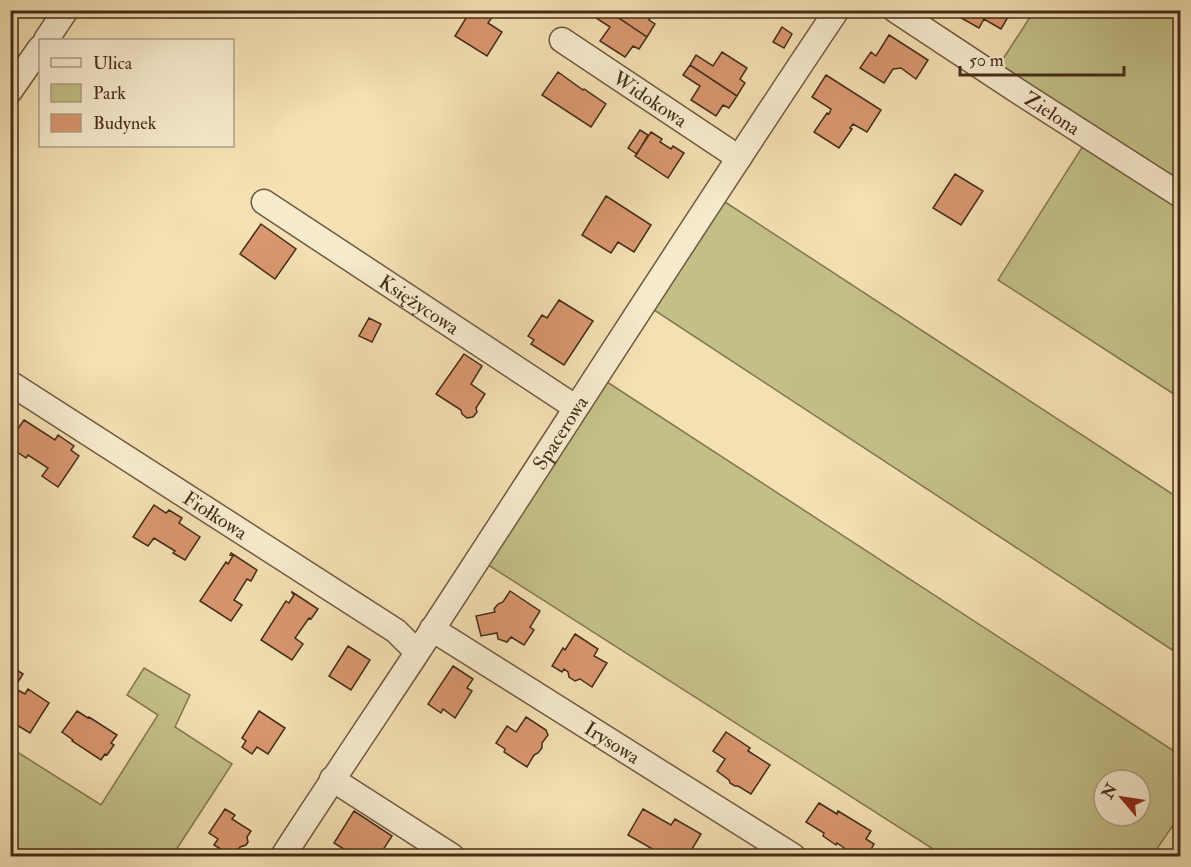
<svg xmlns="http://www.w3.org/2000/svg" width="1191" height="867" font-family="'IM FELL Double Pica',serif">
<rect width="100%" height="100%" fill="#f3e0b3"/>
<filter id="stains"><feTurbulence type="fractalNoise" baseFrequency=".00333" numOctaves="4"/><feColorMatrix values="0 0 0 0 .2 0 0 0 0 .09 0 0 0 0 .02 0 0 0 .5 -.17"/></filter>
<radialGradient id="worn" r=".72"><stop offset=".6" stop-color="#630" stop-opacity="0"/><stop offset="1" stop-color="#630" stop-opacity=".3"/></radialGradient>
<path fill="#c3c087" stroke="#847650" stroke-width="1.5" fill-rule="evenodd" d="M1034,11h146v172l-181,-118z
M1086,141l94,62v195l-182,-118z
M722,200l458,299v156l-529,-347z
M604,380l576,375v60l-28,41h-208l-459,-293zM1104,780h36v36h-36z
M144,668l46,27 -15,32 57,37 -58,89 3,3h-166v-108l90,57 57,-90 -31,-20z"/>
<path fill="#d9976f" stroke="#442c19" stroke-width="1.5" d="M471,10h26l-9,13 14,9 -15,24 -32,-20z
M596,10h11l40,27 -8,12 -6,-3 -8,11 -25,-16 10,-14 -17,-11z
M607,10h49l-7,10 6,4 -8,13z
M956,10h56l-11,19 -17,-10 -5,9 -25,-14z
M782,27l10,7 -8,14 -11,-6z
M889,35l39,25 -12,19 -15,-11 -8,1 -9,14 -24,-15 11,-16 5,4z
M722,52l25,16 -7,11 5,4 -8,13 -47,-31 6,-10 17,11z
M690,65l47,31 -8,12 -6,-3 -7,11 -25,-16 9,-14 -17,-11z
M558,72l25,18 1,-1 22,15 -15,23 -49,-32z
M826,75l55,35 -14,22 -14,-8 -3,4 2,1 -13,19 -25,-16 13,-19 2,1 2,-5 -19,-12z
M640,130l8,5 -11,19 -9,-6z
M651,132l11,7 -2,3 11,7 2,-3 11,7 -16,25 -33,-22z
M955,174l28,17 -22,34 -28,-17z
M606,196l45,29 -17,27 -16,-10 -7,11 -29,-18z
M261,224l35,25 -21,30 -35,-25z
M559,300l34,21 -29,44 -33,-21 3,-4 -6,-4 14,-21 5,3z
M369,318l12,6 -9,18 -13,-6z
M464,354l18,12 -11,18 14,10 -9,14 1,4 -4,5 -6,1 -5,-4 -1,-4 -25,-16z
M24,420l31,20 3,-5 16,11 -3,4 8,6 -21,31 -16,-11 6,-8 -20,-13 -2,3 -16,-11v-7z
M154,505l12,8 3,-3 13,8 -3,5 21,14 -15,23 -12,-7 2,-2 -21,-13 -6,8 -15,-9z
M231,553l26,17 -6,11 -4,-2 -13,21 8,5 -11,16 -31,-20 26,-39 2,2 5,-8 -3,-1z
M510,591l30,20 -10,16 4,3 -10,15 -13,-8 -4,5 -9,-3 -1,-6 -16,3 -5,-20 19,-4 -1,-3 4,-5 5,-2z
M292,592l26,17 -7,10 -2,-1 -14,20 8,6 -11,16 -31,-20 25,-39 3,2 5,-8 -2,-2z
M575,634l23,15 -4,7 13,7 -15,24 -12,-8 -5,2 -6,-4 -1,-5 -4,-3 -2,3 -10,-6 11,-18 2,2z
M348,646l22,14 -19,30 -22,-14z
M10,666l13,8 -9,14 11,6 3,-5 21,14 -19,30 -20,-12 7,-11 -7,-4z
M453,666l20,13 -6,9 5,3 -17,27 -12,-9 -2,4 -13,-9z
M77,711l11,7 1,-1 28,18 -6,8 3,2 -7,10 -2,-1 -4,6 -29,-19 1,-1 -11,-8z
M259,711l26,17 -17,26 -11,-7 -5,7 -10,-7 4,-6 -4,-3z
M526,717l20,13 2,5 -6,8v5l-4,5 -4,2 -7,12 -23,-15 1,-3 -9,-6 11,-17 9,6z
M726,732l24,16 -2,3 22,14 -19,29 -13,-8h-3l-5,-3 -1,-3 -12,-9 8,-12 -12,-8z
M819,803l18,11 1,-3 33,20 -5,8 8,5 -6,11 -4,-3 -3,4h-6l-9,-5 1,-1 -10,-7 -1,2 -13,-9 1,-3 -18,-11z
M225,809l10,6 -3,4 19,12 -4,6 1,5 -2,3 -6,2 -6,9h-2l-18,-11 4,-6 -9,-6z
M643,809l28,16 4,-6 26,15 -13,22h-35l3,-5 -28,-16z
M354,811l38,25 -13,20h-24l-21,-13z"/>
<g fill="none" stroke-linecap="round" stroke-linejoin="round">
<defs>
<g id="minor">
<path id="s1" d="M895,10l118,78 167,107"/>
<path d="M46,40l20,-30"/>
<path id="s2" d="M562,40l177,118"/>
<path d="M10,91l30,-43"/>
<path id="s3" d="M264,202l311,205"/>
<path id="s4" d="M10,383l386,248 21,21"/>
<path id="s5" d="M432,629l361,227"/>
<path d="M332,779l120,77"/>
<path id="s6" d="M283,856c44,-68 89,-135 134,-203 140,-214 277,-430 420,-643"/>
</g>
</defs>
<use href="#minor" stroke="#705940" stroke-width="27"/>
<use href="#minor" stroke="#f7ebce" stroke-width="24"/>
</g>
<g text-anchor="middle" stroke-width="6" stroke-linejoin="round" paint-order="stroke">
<g font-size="20" fill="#442c19" stroke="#f7ebce">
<text dy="7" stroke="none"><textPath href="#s2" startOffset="106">Widokowa</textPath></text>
<text dy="7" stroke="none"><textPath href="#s1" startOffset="188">Zielona</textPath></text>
<text dy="7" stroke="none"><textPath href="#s3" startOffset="186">Księżycowa</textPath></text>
<text dy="7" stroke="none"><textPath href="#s6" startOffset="506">Spacerowa</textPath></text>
<text dy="7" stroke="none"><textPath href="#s4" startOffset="244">Fiołkowa</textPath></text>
<text dy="7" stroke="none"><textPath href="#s5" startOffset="213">Irysowa</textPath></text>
</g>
</g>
<rect width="1191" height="867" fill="none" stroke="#f3e0b3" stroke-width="36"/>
<rect x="12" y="12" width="1167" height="843" fill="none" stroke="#442c19" stroke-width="3"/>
<rect x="18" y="18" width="1155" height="831" fill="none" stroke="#442c19" stroke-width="1.5"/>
<rect x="39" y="39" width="195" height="108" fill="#f7ebce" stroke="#af9f86" stroke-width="1.5"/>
<rect x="51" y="58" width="30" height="9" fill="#f7ebce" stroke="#af9f86" stroke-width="1.5"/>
<text x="93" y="69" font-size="18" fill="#442c19">Ulica</text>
<rect x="51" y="84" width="30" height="18" fill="#c3c087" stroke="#af9f86" stroke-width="1.5"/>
<text x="93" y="99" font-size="18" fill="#442c19">Park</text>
<rect x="51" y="114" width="30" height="18" fill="#d9976f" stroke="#af9f86" stroke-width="1.5"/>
<text x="93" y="129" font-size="18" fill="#442c19">Budynek</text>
<g transform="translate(1122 798) rotate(299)"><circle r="28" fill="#f7ebce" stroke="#af9f86" stroke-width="1.5"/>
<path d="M0-4.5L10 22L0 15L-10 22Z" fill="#8f2418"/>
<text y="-9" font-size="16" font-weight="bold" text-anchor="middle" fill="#442c19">N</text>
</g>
<path d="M960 66v9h164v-9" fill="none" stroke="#442c19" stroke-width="3"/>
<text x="969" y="66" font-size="18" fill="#442c19" stroke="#f7ebce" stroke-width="4.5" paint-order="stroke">50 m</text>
<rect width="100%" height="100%" filter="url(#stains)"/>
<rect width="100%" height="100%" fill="url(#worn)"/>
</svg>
